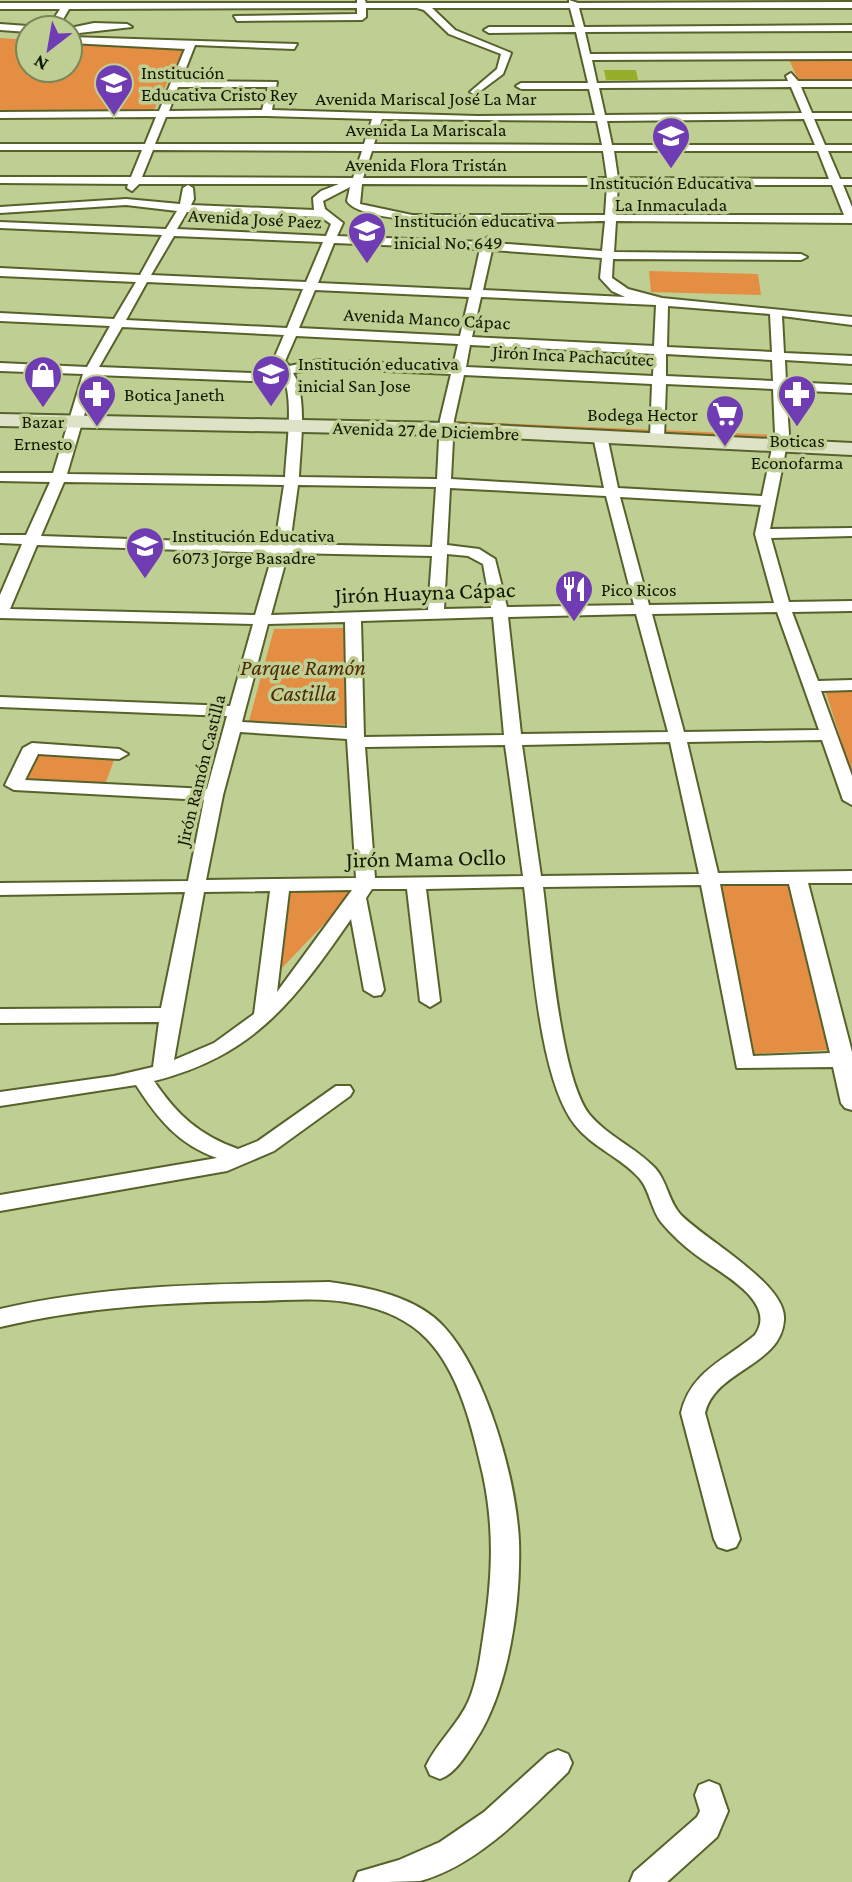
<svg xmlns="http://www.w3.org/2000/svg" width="852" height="1882" font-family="'Crimson Pro',serif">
<rect width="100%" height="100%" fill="#bfce92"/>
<path fill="#e38e42" d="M0,38l28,2v30h42v-28l114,6 -31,64h-153z
M788,57h64v25h-53z
M649,271l109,3 3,21 -110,-3z
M451,421l326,14 -2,8 -325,-15z
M347,628l-2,97 -96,-4 25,-92z
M825,690h27v81h-1z
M35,751l81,4 -12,32 -82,-5z
M717,884h73l38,166 -76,4z
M347,889l2,9 -70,73 7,-81z"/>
<path fill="#96ae2a" d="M604,70h32l2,10h-32z"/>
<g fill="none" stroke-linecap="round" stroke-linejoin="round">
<defs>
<path id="street" d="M357,0h8l1,3h203v-3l9,3 274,-1v6h-273l5,19 268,-2v6l-267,1 5,22 262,-1v6l-260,1 5,23 191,-2 -2,-5 5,-3 7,8h54v6h-51l11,26h40v6h-38l11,26h27v6h-24l12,28h12v6h-9l9,22v16l-236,-2 -2,31 187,2 6,3 -6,3 -188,-1 -1,19 16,11 34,9 190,19v8l-70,-9 2,37 68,3v8l-67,-4 1,22 66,3v8l-66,-3 3,44 -19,95 82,-1v8l-81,2 18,64 63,-1v10l-60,1 26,69 34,-1v10l-31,1 31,85v29l-9,-5 -21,-60 -135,2 31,131 134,-2v12h-44l44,169v58l-7,-2 -4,-5 -8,-36 -96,1 -36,-183 -158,2c7,53 17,189 46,227 18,22 46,33 66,54 12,13 13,32 25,46 25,26 107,70 104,106 -3,46 -69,50 -79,93l35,126 -4,8 -9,3 -9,-3 -4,-8 -33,-126c9,-41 44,-53 74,-78 24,-34 -37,-63 -59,-80 -12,-9 -25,-21 -35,-33 -10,-13 -11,-31 -21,-43 -18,-21 -48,-32 -65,-54 -37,-47 -43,-176 -51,-238l-98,2 14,112 -10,6 -10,-6 -13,-112h-35l-6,9 18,92 -3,5 -7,1 -10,-6 -13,-71c-57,82 -96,136 -197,162 23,34 45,54 84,68l20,-8 78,-55h14l3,5 -3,5 -76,55 -47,20 -227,40v-16l217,-37c-39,-14 -59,-39 -81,-73l-136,21v-14l114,-16 39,-9 6,-45 -159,1v-14l161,-1 24,-116 -185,3v-12l188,-2 16,-81 -190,-10 -9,-5 18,-37 9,-5 87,6 9,5 -9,5 -81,-5 -13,26 182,9 20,-73 -227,-9v-10l230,9 23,-82 -253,-6v-23l22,-51 -22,-1v-8h26l24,-53 -50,-1v-8h53l30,-99 -83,-3v-8l87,4 23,-41 -110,-5v-8l114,6 22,-37 -136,-6v-8l140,7 22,-40 -162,-7v-6l166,7 11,-18 -51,-6 -126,8v-6l126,-8 54,5 3,-16 5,-3 5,3 1,11 -3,6 123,5 -1,-12 8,-7 18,-7h-200l-7,7 -5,-3 1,-4 -128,-1v-6h131l11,-27h-142v-6h145l11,-27 -156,1v-6l159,-1 26,-62 -115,-6v-6l227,7 -3,5 -99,-4 -14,36 96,1 -5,28 205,6 118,-1 -6,-26h-68l-5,-3 5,-3h67l-12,-51 -87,1 -5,-3 5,-3h86l-5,-19h-138l23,22 56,23 -8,21 -28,21 -5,-3 27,-23 4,-15 -52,-20 -25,-24 -7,-2h-51v9l-4,3 -125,1 -3,-5 123,-2v-6l-288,1 -11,19h-10l12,-19h-60v-6h357zM178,87h90l-6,23 -93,1zM791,87l11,26 -197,2 -6,-27zM266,116l106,3 -8,25h-209l11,-27zM382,119l215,2 5,24 -228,-1zM804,119l11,26h-203l-5,-24zM153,150l209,1 -9,27 -211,-1zM372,151h231l4,27h-244zM614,151h204l11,28 -211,-1zM362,184l245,1 -2,30h-193l-52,-11zM618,185h214l12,30h-228zM350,187l-3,14c19,31 216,20 258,20l-3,30 -109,-8 -1,-5 -4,-1 -6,5 -145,-6 6,-13 -18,-14 -2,-8zM187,212l134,5 10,7 -5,12 -149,-7zM174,236l149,6 -17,40 -155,-7zM334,243l146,6 -9,41 -153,-7zM492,250l110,8 -2,20 12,13 13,6 -142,-7zM147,282l156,7 -16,39 -161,-8zM315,290l154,7 -9,39 -161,-8zM481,297l175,8 -2,41 -182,-9zM668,306l102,8 2,38 -105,-5zM122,327l162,8 -11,26 4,7 -26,5 -152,-6zM296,336l162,8 -5,22 -134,-6 -30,6 -4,-5zM470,345l184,9 -1,22 -187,-9zM666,354l106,6 1,21 -107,-5zM319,368l132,6 -11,46 -3,59 -138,-2c1,-28 9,-81 -6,-104zM96,375l155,6 31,-6c13,21 4,76 3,102l-218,-3zM464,375l188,9 -2,54 7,4 7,-4 2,-54 107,5 2,45 -13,62 -144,-8 -11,-52 -7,-4 -7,4 11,52 -153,-9 3,-59zM64,482l220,3 -9,59 -234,-8zM298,485l138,2 -4,60 -142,-3zM450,488l156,8 28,109 -127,2 -12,-48 -16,-10 -32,-4zM620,497l141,8 -6,29 19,69 -125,2zM37,545l236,8 -18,62 -245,-6zM288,553l144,3 -4,54 -157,5zM447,554l21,2 15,8 8,44 -47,1zM777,612l42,118 -135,2 -32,-118zM636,614l32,118 -147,2 -13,-117zM493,617l11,118 -140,2 -3,-116zM345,622l2,106 -105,-6 26,-98zM240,732l107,7 9,139 -150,2 17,-85zM670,742l29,132 -158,2 -19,-131zM505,745l18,131 -148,2 -10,-131zM720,884h69l41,169 -77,3zM352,890l-75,102 12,-101zM270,891l-16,123 -40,29 -40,17 30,-168z
M94,23l33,1 5,3 -62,7v-6z
M0,24l28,2 4,2h-4v4l-28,-2z
M329,1282c39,5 89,15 116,46 42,47 71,151 74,213 2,62 -10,149 -44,200 -9,14 -19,32 -35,38l-10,-4 -4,-9c11,-24 33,-42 43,-66 8,-19 11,-42 14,-62 9,-56 12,-107 0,-163 -10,-44 -23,-102 -56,-136 -18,-19 -44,-30 -70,-35 -32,-7 -66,-4 -100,-3 -87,1 -172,6 -257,26v-18c109,-25 218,-25 329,-27z
M558,1750l10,4 4,9 -4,9c-42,41 -90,93 -148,109 -20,1 -46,1 -66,1l4,-10 41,-12 41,-18 44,-30 64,-58z
M709,1781l10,4 9,26 -11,26 -50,45h-37l4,-10 63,-55 3,-6 -5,-16 4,-10z"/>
<path id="secondary" d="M0,414l447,9 405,20v12l-405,-20 -447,-9z"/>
</defs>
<use href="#street" stroke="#56622a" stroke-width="4"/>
<use href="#secondary" stroke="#56622a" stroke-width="4"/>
<use href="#street" fill="#fff" fill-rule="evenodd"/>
<use href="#secondary" fill="#dee3c7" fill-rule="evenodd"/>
</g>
<defs>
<symbol id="school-pin" viewBox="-11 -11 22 30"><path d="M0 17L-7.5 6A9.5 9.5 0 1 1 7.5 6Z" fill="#703cb4" stroke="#bfce92"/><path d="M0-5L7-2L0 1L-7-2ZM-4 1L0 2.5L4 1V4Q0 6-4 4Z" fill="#fff"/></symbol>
<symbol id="shop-pin" viewBox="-11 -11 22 30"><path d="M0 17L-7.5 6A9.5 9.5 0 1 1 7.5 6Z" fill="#703cb4" stroke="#bfce92"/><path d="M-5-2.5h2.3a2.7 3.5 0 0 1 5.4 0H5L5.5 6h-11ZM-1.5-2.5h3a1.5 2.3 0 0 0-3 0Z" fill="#fff"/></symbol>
<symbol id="pharmacy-pin" viewBox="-11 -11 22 30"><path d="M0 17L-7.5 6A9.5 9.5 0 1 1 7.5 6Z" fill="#703cb4" stroke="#bfce92"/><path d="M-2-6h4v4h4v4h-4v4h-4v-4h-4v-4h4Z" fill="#fff"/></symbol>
<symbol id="supermarket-pin" viewBox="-11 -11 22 30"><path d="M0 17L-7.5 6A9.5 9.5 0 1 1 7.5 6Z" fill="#703cb4" stroke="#bfce92"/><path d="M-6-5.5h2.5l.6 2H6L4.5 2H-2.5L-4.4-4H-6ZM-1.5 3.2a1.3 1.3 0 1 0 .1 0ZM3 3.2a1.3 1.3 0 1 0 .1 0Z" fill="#fff"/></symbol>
<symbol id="restaurant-pin" viewBox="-11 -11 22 30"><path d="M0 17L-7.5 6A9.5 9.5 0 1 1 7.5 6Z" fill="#703cb4" stroke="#bfce92"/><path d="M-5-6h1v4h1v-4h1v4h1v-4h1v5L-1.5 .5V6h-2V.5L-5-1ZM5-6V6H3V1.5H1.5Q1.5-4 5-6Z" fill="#fff"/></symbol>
</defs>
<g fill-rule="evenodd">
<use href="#school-pin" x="92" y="61" width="44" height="60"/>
<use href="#school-pin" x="649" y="114" width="44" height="60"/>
<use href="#school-pin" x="345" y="209" width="44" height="60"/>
<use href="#school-pin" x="249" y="352" width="44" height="60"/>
<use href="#shop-pin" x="21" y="353" width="44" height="60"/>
<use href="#pharmacy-pin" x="75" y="372" width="44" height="60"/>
<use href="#pharmacy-pin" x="775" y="372" width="44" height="60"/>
<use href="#supermarket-pin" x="703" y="392" width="44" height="60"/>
<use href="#school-pin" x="123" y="524" width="44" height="60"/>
<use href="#restaurant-pin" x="552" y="567" width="44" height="60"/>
</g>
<g text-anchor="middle" stroke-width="7" stroke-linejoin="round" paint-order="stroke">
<g font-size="19" fill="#121702" stroke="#bfce92" text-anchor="start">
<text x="141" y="79">Institución<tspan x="141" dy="22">Educativa Cristo Rey</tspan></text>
<text x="671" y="189" text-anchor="middle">Institución Educativa<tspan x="671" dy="22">La Inmaculada</tspan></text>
<text x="394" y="227">Institución educativa<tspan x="394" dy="22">inicial No. 649</tspan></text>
<text x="298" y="370">Institución educativa<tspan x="298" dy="22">inicial San Jose</tspan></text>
<text x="124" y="401">Botica Janeth</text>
<text x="698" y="421" text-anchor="end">Bodega Hector</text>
<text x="43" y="428" text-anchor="middle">Bazar<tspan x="43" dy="22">Ernesto</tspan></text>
<text x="797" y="447" text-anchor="middle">Boticas<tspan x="797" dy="22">Econofarma</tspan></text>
<text x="172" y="542">Institución Educativa<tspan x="172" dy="22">6073 Jorge Basadre</tspan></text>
<text x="601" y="596">Pico Ricos</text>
</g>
<g font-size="19" fill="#121702" stroke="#bfce92">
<text x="426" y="105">Avenida Mariscal José La Mar</text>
<text x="426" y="136">Avenida La Mariscala</text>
<text x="426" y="171">Avenida Flora Tristán</text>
<text transform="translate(255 218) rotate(3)" y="7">Avenida José Paez</text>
<text transform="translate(427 318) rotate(3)" y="7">Avenida Manco Cápac</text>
<text transform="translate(573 355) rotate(3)" y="7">Jirón Inca Pachacútec</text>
<text transform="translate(426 430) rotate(2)" y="7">Avenida 27 de Diciembre</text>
<text transform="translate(200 770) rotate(-76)" y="7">Jirón Ramón Castilla</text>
</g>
<g font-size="23" fill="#121702" stroke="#bfce92">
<text transform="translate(425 592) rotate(-2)" y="8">Jirón Huayna Cápac</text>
<text transform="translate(426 858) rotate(-1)" y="8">Jirón Mama Ocllo</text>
</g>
<g font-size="23" font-style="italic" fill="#502a04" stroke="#bfce92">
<text x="303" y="675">Parque Ramón<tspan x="303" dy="26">Castilla</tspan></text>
</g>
</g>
<g transform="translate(49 49) rotate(211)"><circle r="33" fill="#bfce92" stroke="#7a8558" stroke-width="2"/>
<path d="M0-5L12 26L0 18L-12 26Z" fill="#703cb4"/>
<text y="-10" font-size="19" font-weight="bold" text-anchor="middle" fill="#121702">N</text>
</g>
</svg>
